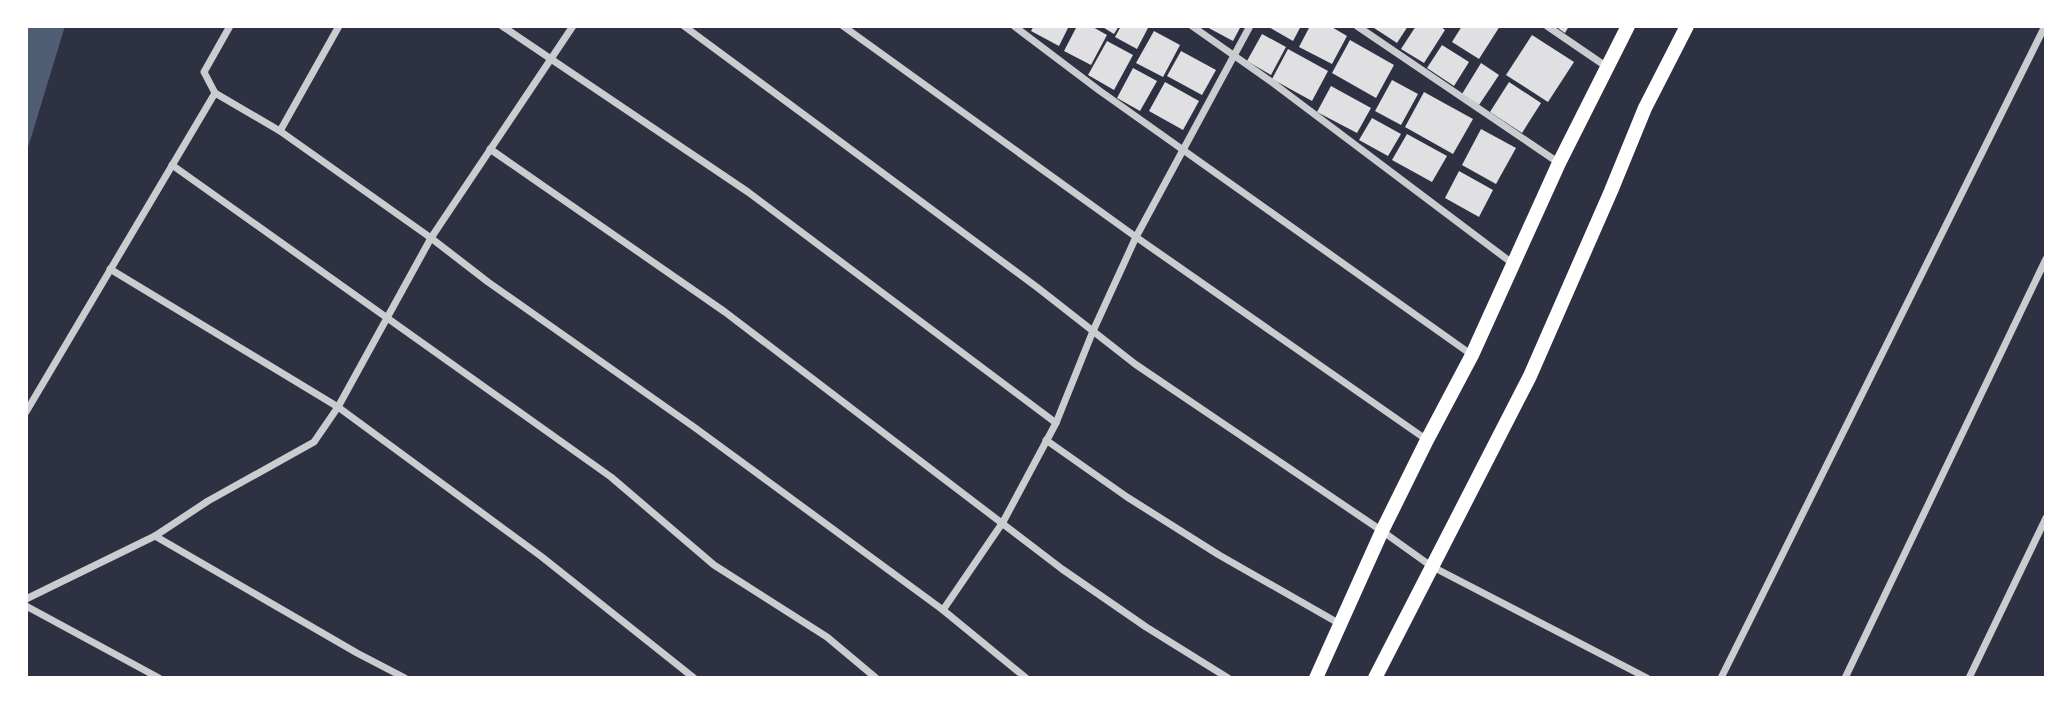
<svg xmlns="http://www.w3.org/2000/svg" width="2072" height="704" font-family="Ubuntu,sans-serif">
<style>
.water{fill:#4f5d75}
.building{fill:#e0e0e3}
.lines{fill:none;stroke-linecap:round;stroke-linejoin:round}
.minor{stroke:#caccd0;stroke-width:7}
.secondary{stroke:#fff;stroke-width:14}
</style>
<rect width="100%" height="100%" fill="#2d3142"/>
<!-- water -->
<path class="water" d="M26,26H65L26,154Z"/>
<!-- building -->
<g class="building">
<path d="M1034,26H1069L1059,46L1031,31Z"/>
<path d="M1077,26H1091L1107,35L1091,65L1064,51Z"/>
<path d="M1101,26H1119L1114,34Z"/>
<path d="M1121,26H1149L1137,49L1115,37Z"/>
<path d="M1205,26H1241L1233,41Z"/>
<path d="M1267,26H1301L1293,41Z"/>
<path d="M1310,26H1330L1347,36L1332,64L1299,47Z"/>
<path d="M1371,26H1408L1397,43Z"/>
<path d="M1416,26H1440L1445,30L1424,63L1401,49Z"/>
<path d="M1462,26H1500L1479,59L1452,42Z"/>
<path d="M1555,26H1569L1565,33Z"/>
<path d="M1154,31L1180,45L1163,77L1136,63Z"/>
<path d="M1262,34L1286,47L1271,75L1247,61Z"/>
<path d="M1532,35L1574,62L1548,102L1506,75Z"/>
<path d="M1350,40L1394,65L1376,98L1332,73Z"/>
<path d="M1107,41L1133,55L1114,90L1088,75Z"/>
<path d="M1442,45L1469,62L1454,86L1427,68Z"/>
<path d="M1288,49L1328,71L1312,101L1272,79Z"/>
<path d="M1181,51L1216,70L1202,95L1167,76Z"/>
<path d="M1481,63L1499,75L1479,105L1462,94Z"/>
<path d="M1133,68L1157,81L1140,111L1117,98Z"/>
<path d="M1392,80L1418,94L1401,125L1375,111Z"/>
<path d="M1165,82L1199,101L1183,130L1149,111Z"/>
<path d="M1509,82L1541,103L1522,133L1490,112Z"/>
<path d="M1331,86L1371,108L1357,133L1317,112Z"/>
<path d="M1424,92L1473,119L1453,154L1405,127Z"/>
<path d="M1372,118L1401,134L1388,156L1359,140Z"/>
<path d="M1481,129L1516,148L1496,184L1462,165Z"/>
<path d="M1407,134L1447,156L1432,182L1392,160Z"/>
<path d="M1459,171L1493,190L1479,217L1445,198Z"/>
</g>
<g class="lines">
<!-- minor -->
<g class="minor">
<path d="M502,26L748,192L1056,423L1003,522L943,610"/>
<path d="M684,26L1038,288L1135,364L1382,531L1431,566L1647,678"/>
<path d="M843,26L1136,237L1427,440"/>
<path d="M1014,26L1100,91L1472,355"/>
<path d="M1192,26L1273,83L1512,263"/>
<path d="M1357,26L1559,163"/>
<path d="M1547,26L1607,67"/>
<path d="M215,93L280,131L431,238L488,282L694,427L943,610L1026,678"/>
<path d="M280,131L339,26"/>
<path d="M490,149L725,312L1062,569L1146,627L1228,678"/>
<path d="M172,165L611,477L714,565L827,637L876,678"/>
<path d="M110,269L338,407L542,557L694,678"/>
<path d="M26,412L215,93L204,72L230,26"/>
<path d="M1056,423L1093,331L1136,237L1250,26"/>
<path d="M1046,440L1127,497L1219,555L1340,624"/>
<path d="M155,536L357,653L405,678"/>
<path d="M26,599L155,536L208,501L314,442L338,407L431,238L573,26"/>
<path d="M26,606L159,678"/>
<path d="M1721,678L2045,26"/>
<path d="M1845,678L2046,259"/>
<path d="M1969,678L2046,518"/>
</g>
<!-- secondary -->
<g class="secondary">
<path d="M1316,678L1382,531L1427,440L1472,355L1559,163L1628,26"/>
<path d="M1375,678L1530,376L1611,191L1645,108L1687,26"/>
</g>
</g>
<!-- border -->
<rect width="2072" height="704" fill="none" stroke="#ffffff" stroke-width="56"/>
</svg>
